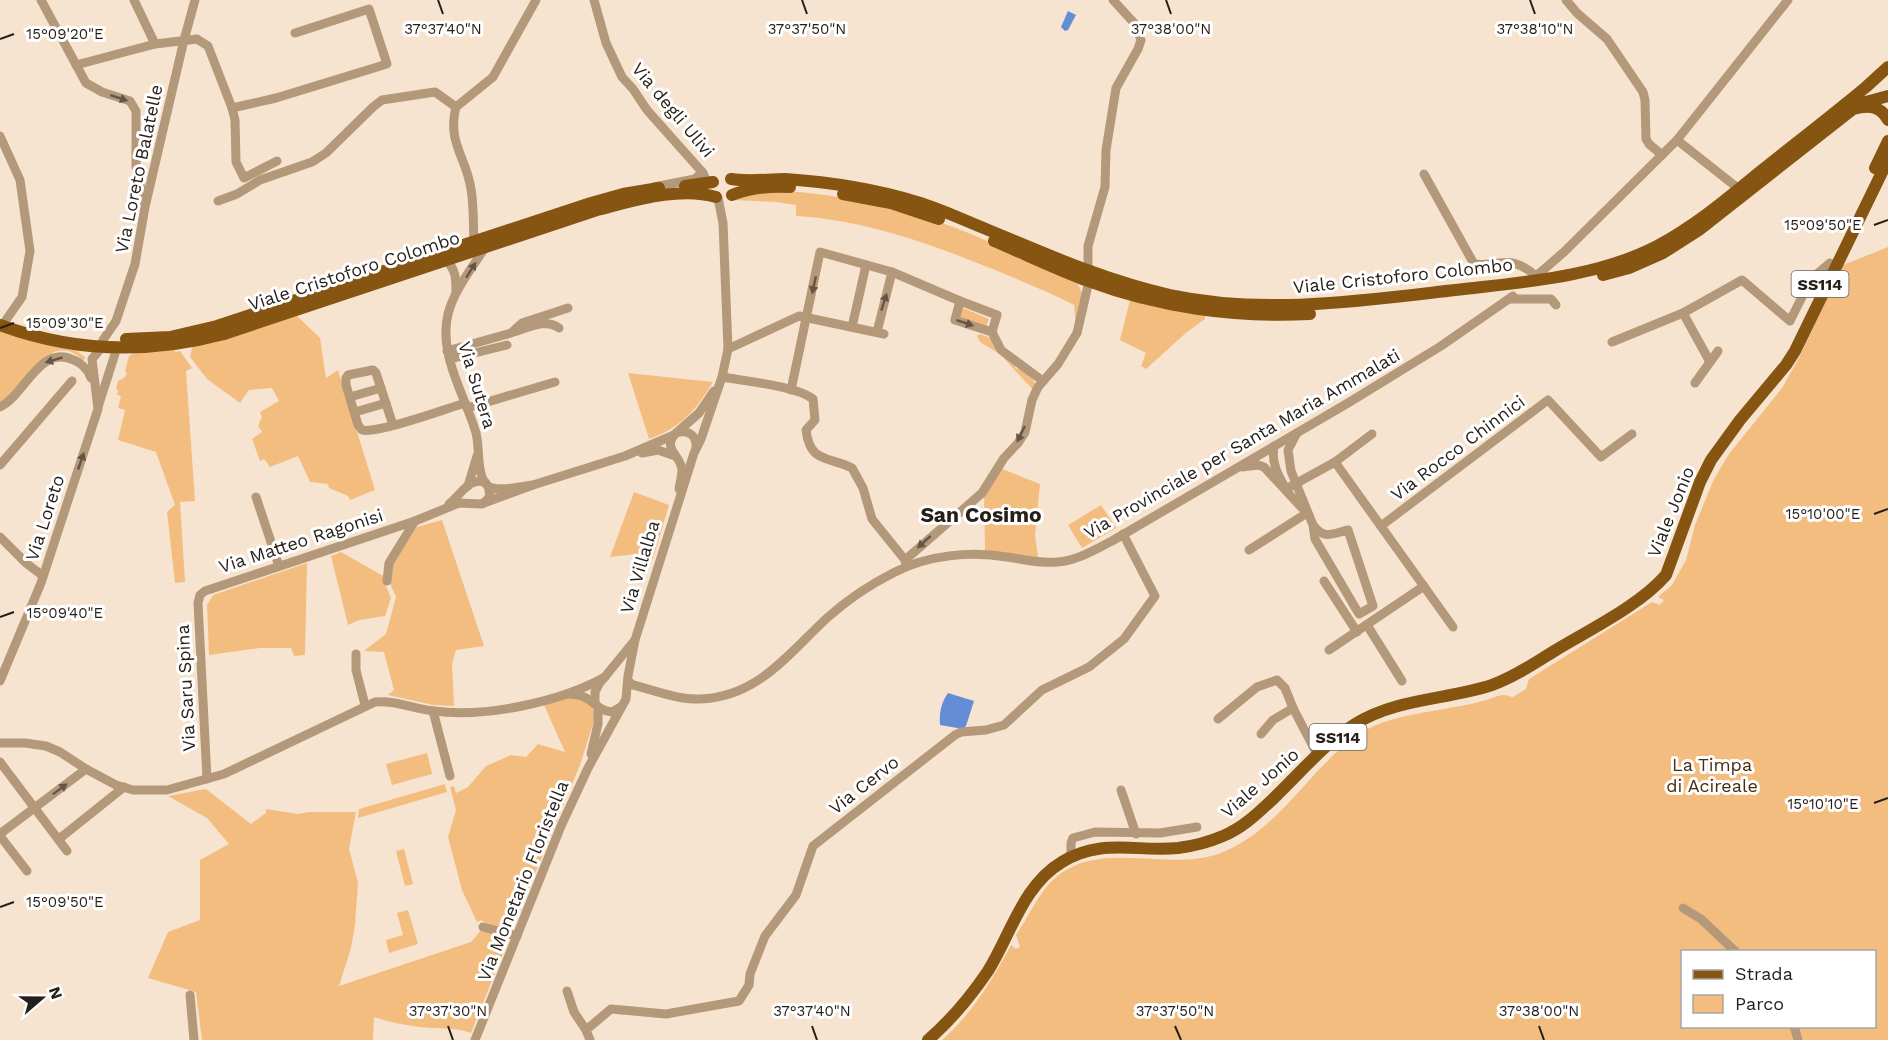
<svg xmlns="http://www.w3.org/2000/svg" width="1888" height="1040" font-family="'Work Sans',sans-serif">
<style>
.green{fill:#f3bd80;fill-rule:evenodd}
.water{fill:#638dd5}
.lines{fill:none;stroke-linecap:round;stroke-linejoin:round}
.minor{stroke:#b4987a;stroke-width:9}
.major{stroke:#855511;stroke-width:12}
.oneway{fill:#654}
.ticks{fill:none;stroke:#261f18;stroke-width:2}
.labels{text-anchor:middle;stroke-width:6;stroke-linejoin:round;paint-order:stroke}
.shield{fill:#fff;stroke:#67625d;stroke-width:1.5}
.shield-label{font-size:16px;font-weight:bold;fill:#261f18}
.street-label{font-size:18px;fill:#261f18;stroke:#fff}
.park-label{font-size:18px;fill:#492f0f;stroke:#fff}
.quarter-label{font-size:21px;font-weight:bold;fill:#261f18;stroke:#fff}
.ticks-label{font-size:15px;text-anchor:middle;fill:#261f18;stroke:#fff;stroke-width:6;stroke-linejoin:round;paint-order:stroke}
</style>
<rect width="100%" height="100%" fill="#f7e4d0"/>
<!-- green -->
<g class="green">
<path d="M785,191C838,194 891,206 942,223C988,239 1032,262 1077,282L1082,293L1076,326L1074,305C1047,291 1019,280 990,268C928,243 864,220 796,216V205L776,202L735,200L741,196Z"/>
<path d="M1888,247V1040H942C972,1014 992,980 1011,945L1016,949L1020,947L1016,935C1027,919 1036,899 1048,885C1093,835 1163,873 1218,854C1278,833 1309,768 1359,734C1387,716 1424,713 1455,707C1464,705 1473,704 1482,701C1489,700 1497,695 1504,695C1507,695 1510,697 1513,697L1526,689L1529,679L1652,602L1660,605L1664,600L1658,597L1672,585L1686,560L1695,525L1714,479L1729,454L1782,388L1800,356L1843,265ZM1682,952H1874V1026H1682Z"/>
<path d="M1130,300L1205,315V319L1187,332L1146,369L1141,366L1146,353L1120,340Z"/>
<path d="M963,308L989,319L986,326L961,319L960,313Z"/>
<path d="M297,316L320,338L326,378L338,370L375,490L350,500L348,496L329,488L328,484L310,482L298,456L270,467L264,459L260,461L252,439L262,432L258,426L262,417L260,412L279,401L272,388L249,390L240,403L207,379L190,357L192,347L195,346Z"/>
<path d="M0,329L73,348L86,358L82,360C75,352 63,347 52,353C39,361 17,388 6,400L0,403Z"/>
<path d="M980,334L991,338L1016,366L1015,368L1018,369L1019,368C1028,375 1038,379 1034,391L1000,354L980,342L977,336Z"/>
<path d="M173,349L176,352L180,351L192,368L186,371L195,501L180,502L185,582L175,583L167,512L175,505L156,452L118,440L125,410L118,408L121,396L117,395L118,390L116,389L118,381L124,378L127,373L125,371L129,356L135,352Z"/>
<path d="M628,373L713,382C695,411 682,427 649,439Z"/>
<path d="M1000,468L1040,484L1035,535L1038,557L985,551L984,495Z"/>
<path d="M634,492L669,505L653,559L635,554L610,557Z"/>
<path d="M1101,505L1116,528L1082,548L1068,525Z"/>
<path d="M442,520L484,646L456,650L452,664L454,706L433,705L388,695L394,690L384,652L364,651L386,634L396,597L389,581L392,564L417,527Z"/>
<path d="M341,552L385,577L384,581L391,598L385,616L359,620L348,625L331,556Z"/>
<path d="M307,563L305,655L294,656L291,648H260L209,655L207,605L213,595Z"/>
<path d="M568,697C581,698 595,702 595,718L580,765L513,927C504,932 489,926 481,920L477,922L462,890L448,837L456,810L450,787L454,786L456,793L468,787L486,766L511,755L526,757L538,744L565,752L544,705Z"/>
<path d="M427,753L432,774L392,785L386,764Z"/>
<path d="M445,784L447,792L358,818L359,809Z"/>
<path d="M206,789L251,824L266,813V809L298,814L309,812H356L349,849L358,883L355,925L351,948L339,986L471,942L481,930L505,935L508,939L507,943L471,1033C454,1027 438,1029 420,1027C404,1025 389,1022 374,1017L373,1040H202L196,992L148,978L168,932L200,920V860L229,844L207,818L168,796Z"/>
<path d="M404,849L413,884L405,886L396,851Z"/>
<path d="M408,910L418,944L389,953L386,940L403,935L397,913Z"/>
</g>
<!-- water -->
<g class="water">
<path d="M1068,11L1076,15L1068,30L1065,31L1061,27Z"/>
<path d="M948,693L974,701L966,726L963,729L940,725C939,713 941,703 948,693Z"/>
</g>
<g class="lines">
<!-- minor -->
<g class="minor">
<path d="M41,0L86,83L102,92L130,101L136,111V167L145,205"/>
<path d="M134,0L155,44"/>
<path d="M594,0L606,43L622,77L633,89L647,110L703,173L707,182"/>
<path d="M1566,0L1577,13L1607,39L1643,92L1645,100L1646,139L1649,144L1662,155"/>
<path d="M76,65L155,44L197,39L208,46L232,108L235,120L236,162L244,178L277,161"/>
<path d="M456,107C447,143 466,156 471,189C474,206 473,224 474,241"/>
<path d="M456,107L493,77L536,0"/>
<path d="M232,108L276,98L387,64L369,9L295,33"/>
<path d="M0,136L20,180L30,251L22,297L6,320"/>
<path d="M1677,140L1739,189"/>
<path d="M1424,174L1474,264C1503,267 1509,253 1536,276"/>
<path d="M654,187L695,179L702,172"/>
<path d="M218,201L237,194L260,180L312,162L326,153L373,107L382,100L435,92L456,107"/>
<path d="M486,246C473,267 454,290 448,314C438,355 465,395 476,433C480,447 476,477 488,486C498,493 522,486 533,485"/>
<path d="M446,260C456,270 456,278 456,292"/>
<path d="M1088,271V246L1105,187L1106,150L1116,88L1138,49L1141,40L1135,24L1113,0"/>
<path d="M1534,278L1565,251L1677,140L1788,0"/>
<path d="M1510,299H1551L1556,305"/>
<path d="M1683,313L1710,362"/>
<path d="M852,327L866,265"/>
<path d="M513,332C528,328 546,318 559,328"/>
<path d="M877,332L892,272"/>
<path d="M992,332L955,320L960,301L997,315L992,332L1001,350L1043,381"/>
<path d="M1612,342L1683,313L1742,280L1790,321L1811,279L1830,263"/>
<path d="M728,349L799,316L884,334"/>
<path d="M447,351L511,333L522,323L568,308"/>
<path d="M450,359L507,345"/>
<path d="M722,377C744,381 797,386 813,399L815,420L806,430C810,463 827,456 852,468L863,488L872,519L905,560L906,565"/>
<path d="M1695,383L1718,351"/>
<path d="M791,390L820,252L892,272L960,301"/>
<path d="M350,397L381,388"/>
<path d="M0,407C24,396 39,346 71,359C80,362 88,369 91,378"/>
<path d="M98,407L115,354"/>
<path d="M467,408L555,382"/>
<path d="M355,412L386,403"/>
<path d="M393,425L376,373L373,370L348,375L346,378V385L358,425L362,430C378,434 445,409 465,403"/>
<path d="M679,432C690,430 697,437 696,448"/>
<path d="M1297,433L1288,450L1291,471L1313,525L1315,539L1359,614L1373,606L1348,530C1331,534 1325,540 1313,525"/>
<path d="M674,435C663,450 681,455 682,470C682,476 680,483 679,489"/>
<path d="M1274,446C1271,463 1278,475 1286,489L1335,462L1453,627"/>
<path d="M642,453L658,450L675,456"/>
<path d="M1335,462L1372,434"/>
<path d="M0,465L72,381"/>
<path d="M1242,467L1258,465L1264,467L1302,508"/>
<path d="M468,486L477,456"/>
<path d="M256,497L279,566"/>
<path d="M484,503L533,485L625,456L674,435L699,413L714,391"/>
<path d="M449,504C461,495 470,475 486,483"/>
<path d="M1381,526L1548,400L1601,457L1632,434"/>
<path d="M0,537L26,563L43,576"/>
<path d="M1249,550L1307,513"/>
<path d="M905,560L982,493L1004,458L1018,443L1025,432L1032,400L1038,387L1058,364L1077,333L1089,281"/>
<path d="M387,581L389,563L415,521"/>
<path d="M1324,581L1357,632"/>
<path d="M1367,625L1402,681"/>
<path d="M1329,650L1424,586"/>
<path d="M356,654V670L365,705"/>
<path d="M0,681L41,583L98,409L92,359L102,347L103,340L116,321L135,264L145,207L184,40L195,0"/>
<path d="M628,681L633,685C654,690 678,700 700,699C758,697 788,654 827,618C847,600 871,584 895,572C928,555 970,551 1007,557C1023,559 1040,564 1057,562C1076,561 1094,550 1112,541L1348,403L1441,346L1513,296"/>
<path d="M568,694C594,694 593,710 612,712L622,706"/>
<path d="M595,703V692L599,684L635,640"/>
<path d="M433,711L450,776"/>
<path d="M1218,719L1257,687L1277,680L1285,688L1293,708"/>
<path d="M1261,734L1273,720L1293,708L1318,756"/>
<path d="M0,743H25L46,746L60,752L86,769L116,785L133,790H167L224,774L375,702C396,700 413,709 434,711C485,718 560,702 605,677"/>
<path d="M591,754L598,724V707"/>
<path d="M0,762L67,851"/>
<path d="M207,779L198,603L200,595L205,591L415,521L459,503L482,504L487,500L490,495L488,486"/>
<path d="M1121,790L1136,834"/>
<path d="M0,834L86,769"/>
<path d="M0,836L27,871"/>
<path d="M59,839L124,787"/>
<path d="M1071,856V843L1073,838L1095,832L1160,833L1197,827"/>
<path d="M1683,908L1701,919L1736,952"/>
<path d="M483,927L517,936"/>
<path d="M567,991L574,1012L586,1030"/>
<path d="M190,995L194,1040"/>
<path d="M1794,1026L1798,1040"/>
<path d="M475,1040L561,826L588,768L626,699L628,676L635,640L694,453L701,439L722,377L728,349L723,223L718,198"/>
<path d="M590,1040L586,1030L611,1009L666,1014L739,1001L749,985L750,974L765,936L796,895L813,846L955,735L961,732L986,730L1004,725L1042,690L1089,667L1124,639L1155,596L1123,534"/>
</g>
<!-- major -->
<g class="major">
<path d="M1862,103L1888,96"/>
<path d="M1875,168L1888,141"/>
<path d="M731,179C749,182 767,179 785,179C830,182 875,189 917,202C941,209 963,220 986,229C1046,254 1106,281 1170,295C1265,315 1360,301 1455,290C1523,282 1595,278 1657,246C1695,226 1728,198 1761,171C1796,143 1831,116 1866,87L1888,67"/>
<path d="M685,186L713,182"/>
<path d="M843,194L891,203L939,219"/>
<path d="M732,195C750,188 770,186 790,187"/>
<path d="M994,241C1025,254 1056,269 1088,281C1157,307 1235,318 1310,314"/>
<path d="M1603,275L1629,268L1663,253L1699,230L1853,109C1868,105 1880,105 1888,120"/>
<path d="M0,325C73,352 149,354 224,334L597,210C633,201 679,186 716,197"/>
<path d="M126,339L170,337L217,326L591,203L623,194L659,188"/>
<path d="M928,1040C951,1020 971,996 988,971C1011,934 1023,885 1062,862C1101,838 1136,852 1178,848C1194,846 1209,842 1223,836C1243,828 1258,813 1274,798C1300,773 1325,743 1355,724C1397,698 1446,700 1492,685C1515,677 1536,662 1556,650C1591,629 1640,605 1666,575L1700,482L1711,460L1740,420L1786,365L1795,351L1888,160"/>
</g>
</g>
<!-- one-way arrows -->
<defs><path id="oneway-solid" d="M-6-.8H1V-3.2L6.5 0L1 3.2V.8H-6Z" transform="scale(1.5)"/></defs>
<g class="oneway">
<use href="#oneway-solid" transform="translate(119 98) rotate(18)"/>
<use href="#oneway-solid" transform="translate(471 270) rotate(-58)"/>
<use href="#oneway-solid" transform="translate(814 285) rotate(102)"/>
<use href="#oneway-solid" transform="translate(884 302) rotate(-72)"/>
<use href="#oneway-solid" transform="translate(965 323) rotate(18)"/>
<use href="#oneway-solid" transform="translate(54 360) rotate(163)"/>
<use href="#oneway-solid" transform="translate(1021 434) rotate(116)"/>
<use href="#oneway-solid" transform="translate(81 461) rotate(-71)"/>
<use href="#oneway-solid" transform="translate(924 542) rotate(138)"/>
<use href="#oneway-solid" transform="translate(60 789) rotate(-37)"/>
</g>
<!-- ticks -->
<path class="ticks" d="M438,0L443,14M802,0L807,14M1166,0L1171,14M1530,0L1535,14M0,39L14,34M1874,225L1888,220M0,328L14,323M1874,514L1888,509M0,617L14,612M1874,803L1888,798M0,907L14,902M448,1026L453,1040M812,1026L817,1040M1175,1026L1181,1040M1539,1026L1544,1040"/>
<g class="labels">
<!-- shield labels -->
<g class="shield">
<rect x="1791.5" y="271" width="57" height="26" rx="4.5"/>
<rect x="1309.5" y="724" width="57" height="26" rx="4.5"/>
</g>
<g class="shield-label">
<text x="1820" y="290">SS114</text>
<text x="1338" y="743">SS114</text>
</g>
<!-- street labels -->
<g class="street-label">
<text transform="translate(673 110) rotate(50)" y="6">Via degli Ulivi</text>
<text transform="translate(139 169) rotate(-78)" y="6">Via Loreto Balatelle</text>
<text transform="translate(354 271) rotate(-18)" y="6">Viale Cristoforo Colombo</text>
<text transform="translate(1403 276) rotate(-6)" y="6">Viale Cristoforo Colombo</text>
<text transform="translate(477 385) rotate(73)" y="6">Via Sutera</text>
<text transform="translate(1242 444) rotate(-30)" y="6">Via Provinciale per Santa Maria Ammalati</text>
<text transform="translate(1458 448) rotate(-37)" y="6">Via Rocco Chinnici</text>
<text transform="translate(1671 512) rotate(-68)" y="6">Viale Jonio</text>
<text transform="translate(45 518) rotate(-72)" y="6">Via Loreto</text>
<text transform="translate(301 541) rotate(-18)" y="6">Via Matteo Ragonisi</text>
<text transform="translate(640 567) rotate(-73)" y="6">Via Villalba</text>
<text transform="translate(186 688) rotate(-93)" y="6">Via Saru Spina</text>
<text transform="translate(1260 783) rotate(-41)" y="6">Viale Jonio</text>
<text transform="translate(864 785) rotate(-38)" y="6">Via Cervo</text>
<text transform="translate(523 881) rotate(-68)" y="6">Via Monetario Floristella</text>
</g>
<!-- park labels -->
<g class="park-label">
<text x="1712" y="771">La Timpa<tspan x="1712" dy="21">di Acireale</tspan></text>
</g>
<!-- quarter labels -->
<g class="quarter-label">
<text x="981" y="522">San Cosimo</text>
</g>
</g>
<g class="ticks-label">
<text x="443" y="34">37°37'40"N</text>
<text x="807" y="34">37°37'50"N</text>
<text x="1171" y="34">37°38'00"N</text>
<text x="1535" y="34">37°38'10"N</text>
<text x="65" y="39">15°09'20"E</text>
<text x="1823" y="230">15°09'50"E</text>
<text x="65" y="328">15°09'30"E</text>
<text x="1823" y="519">15°10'00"E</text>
<text x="65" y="618">15°09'40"E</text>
<text x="1823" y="809">15°10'10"E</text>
<text x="65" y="907">15°09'50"E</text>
<text x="448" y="1016">37°37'30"N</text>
<text x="812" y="1016">37°37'40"N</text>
<text x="1175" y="1016">37°37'50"N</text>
<text x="1539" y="1016">37°38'00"N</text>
</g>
<!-- legend -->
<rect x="1681" y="950" width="195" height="78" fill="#ffffff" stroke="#a8a5a3" stroke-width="1.5"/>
<rect x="1693" y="970" width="30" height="9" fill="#855511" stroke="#a8a5a3" stroke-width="1.5"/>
<text x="1735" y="980" font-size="18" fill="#261f18">Strada</text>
<rect x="1693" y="995" width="30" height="18" fill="#f3bd80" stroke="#a8a5a3" stroke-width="1.5"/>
<text x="1735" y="1010" font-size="18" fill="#261f18">Parco</text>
<!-- north arrow -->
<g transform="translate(42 998) rotate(70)" stroke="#ffffff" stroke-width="4.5" paint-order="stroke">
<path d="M0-4.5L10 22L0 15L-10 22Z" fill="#261f18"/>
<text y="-9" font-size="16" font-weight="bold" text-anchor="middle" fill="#261f18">N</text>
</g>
</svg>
